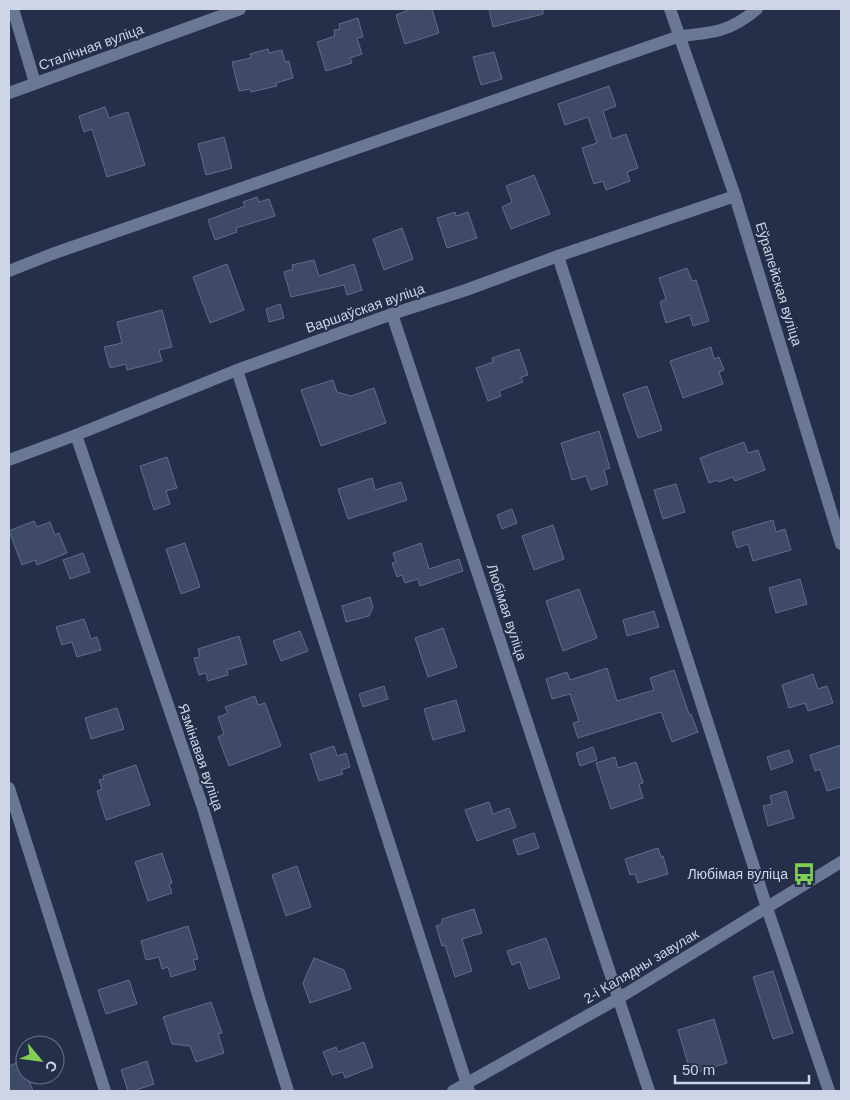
<svg xmlns="http://www.w3.org/2000/svg" width="850" height="1100" font-family="Arial,sans-serif">
<style>
.building{fill:#3e4a67;stroke:#606d8c}
.lines{fill:none;stroke-linecap:round;stroke-linejoin:round}
.minor{stroke:#6a7896;stroke-width:12}
.labels{text-anchor:middle;stroke-width:4;stroke-linejoin:round;paint-order:stroke}
.street-label{font-size:14px;fill:#cdd5e6;stroke:#252f4a}
.poi-label{font-size:14px;fill:#cdd5e6;stroke:#252f4a;text-anchor:end}
</style>
<rect width="100%" height="100%" fill="#252f4a"/>
<!-- building -->
<g class="building">
<path d="M406,9H432L439,33L405,44L396,15L407,11Z"/>
<path d="M489,9H543V14L493,27Z"/>
<path d="M358,18L363,37L357,38L362,54L350,58L352,63L326,71L317,42L335,36L334,30L340,29L339,24Z"/>
<path d="M268,49L269,53L282,50L285,62L289,61L293,78L276,83L277,86L251,92L250,89L239,91L232,62L251,58L250,54Z"/>
<path d="M494,52L502,79L481,85L473,57Z"/>
<path d="M609,86L616,106L603,111L612,139L626,134L638,168L627,172L630,181L606,190L603,181L594,184L582,148L597,143L588,117L565,125L558,104Z"/>
<path d="M105,107L109,118L128,112L145,165L107,177L92,129L84,132L79,116Z"/>
<path d="M224,137L232,168L206,175L198,144Z"/>
<path d="M534,175L550,214L511,229L502,207L512,202L506,186Z"/>
<path d="M257,197L259,202L269,199L275,216L236,228L237,232L215,240L208,220L245,206L243,202Z"/>
<path d="M455,212L456,216L468,212L477,238L447,248L437,218Z"/>
<path d="M402,228L413,259L384,270L373,239Z"/>
<path d="M314,260L319,276L354,264L362,290L347,295L344,285L291,297L284,272L293,269L292,265Z"/>
<path d="M227,264L244,310L210,323L193,277Z"/>
<path d="M687,268L692,281L696,280L709,321L693,326L690,315L666,323L660,302L666,299L659,278Z"/>
<path d="M280,304L284,318L269,322L266,309Z"/>
<path d="M162,310L172,347L159,350L162,361L127,370L126,364L110,368L104,347L122,343L117,322Z"/>
<path d="M711,347L714,359L719,357L724,370L719,372L723,384L683,398L670,361Z"/>
<path d="M519,349L528,375L521,377L523,382L499,391L501,396L488,401L476,368L493,362L492,358Z"/>
<path d="M333,380L337,392L351,396L374,388L386,423L321,446L301,390Z"/>
<path d="M647,386L662,430L638,438L623,394Z"/>
<path d="M599,431L610,468L604,470L608,484L591,490L586,476L572,480L561,443Z"/>
<path d="M744,442L748,453L758,450L765,470L735,481L733,477L719,482L718,480L709,483L700,458Z"/>
<path d="M167,457L177,488L166,491L170,504L154,510L140,466Z"/>
<path d="M372,478L375,490L401,482L407,500L348,519L338,489Z"/>
<path d="M676,484L685,512L663,519L654,490Z"/>
<path d="M512,509L517,523L502,529L497,515Z"/>
<path d="M773,520L776,532L785,529L791,550L753,561L748,544L737,548L732,532Z"/>
<path d="M34,521L37,527L50,522L55,535L59,533L67,553L37,565L35,560L22,565L9,531Z"/>
<path d="M553,525L564,559L534,570L522,536Z"/>
<path d="M185,543L200,587L181,594L166,549Z"/>
<path d="M421,543L429,569L459,559L463,571L420,586L418,579L405,583L402,575L397,577L392,563L396,562L393,553Z"/>
<path d="M83,553L90,572L70,579L63,560Z"/>
<path d="M800,579L807,604L776,613L769,588Z"/>
<path d="M579,589L597,638L563,651L546,601Z"/>
<path d="M370,597L373,607L369,616L346,622L342,606Z"/>
<path d="M654,611L659,627L627,636L623,620Z"/>
<path d="M84,619L91,639L97,637L101,650L77,657L72,642L62,645L56,627Z"/>
<path d="M443,628L457,667L428,677L415,638Z"/>
<path d="M300,631L308,651L281,661L273,641Z"/>
<path d="M239,636L247,664L227,670L228,675L208,681L206,673L199,675L194,658L200,657L198,649Z"/>
<path d="M607,668L617,701L654,690L650,678L674,670L689,714H691L698,732L672,742L661,712L578,738L573,723L579,721L570,694L552,699L546,679L567,672L570,680Z"/>
<path d="M813,674L818,689L827,686L833,703L808,711L805,703L789,708L782,685Z"/>
<path d="M384,686L388,699L363,707L359,694Z"/>
<path d="M255,696L258,705L265,703L281,746L229,766L218,737L224,734L218,717L228,713L225,707Z"/>
<path d="M456,700L465,731L433,740L424,709Z"/>
<path d="M117,708L124,729L91,739L85,718Z"/>
<path d="M841,745V787L827,791L820,769L815,771L810,755Z"/>
<path d="M334,746L337,756L346,753L350,767L341,770L343,774L319,781L310,754Z"/>
<path d="M593,747L597,760L580,766L576,753Z"/>
<path d="M789,750L793,762L771,770L767,757Z"/>
<path d="M615,757L618,768L636,762L643,783L639,784L643,798L611,809L596,763Z"/>
<path d="M136,765L150,805L106,820L97,791L102,789L99,780L104,779L103,776Z"/>
<path d="M786,791L794,818L768,826L763,806L772,804L770,796Z"/>
<path d="M489,802L493,814L509,808L516,827L477,841L465,810Z"/>
<path d="M534,833L539,848L518,855L513,840Z"/>
<path d="M658,848L661,857L663,856L668,874L638,883L635,874L630,875L625,859Z"/>
<path d="M162,853L172,883L169,884L172,893L148,901L135,862Z"/>
<path d="M297,866L311,907L286,916L272,875Z"/>
<path d="M474,909L482,933L462,939L472,971L455,977L445,945L442,946L436,926L442,924V919Z"/>
<path d="M188,926L198,959L193,960L196,969L171,977L168,967L162,969L159,957L146,960L141,941Z"/>
<path d="M546,938L560,978L529,989L520,962L512,965L507,951Z"/>
<path d="M314,958L344,970L351,989L310,1003L303,983Z"/>
<path d="M773,971L793,1033L773,1039L753,977Z"/>
<path d="M129,980L137,1004L106,1014L98,990Z"/>
<path d="M211,1002L222,1033L218,1034L224,1053L196,1062L190,1046L172,1044L163,1017Z"/>
<path d="M714,1019L727,1063L691,1074L678,1030Z"/>
<path d="M364,1042L373,1067L345,1078L343,1072L332,1075L323,1052L336,1047L338,1052Z"/>
<path d="M22,1061L25,1075H27L33,1091H9V1066Z"/>
<path d="M147,1061L154,1084L133,1091H128L121,1070Z"/>
</g>
<g class="lines">
<!-- minor -->
<g class="minor">
<path d="M13,9L35,83"/>
<path d="M670,9L735,196L841,544"/>
<path d="M9,93L240,9"/>
<path d="M558,256L767,908L829,1091"/>
<path d="M9,271L52,254L680,36C714,33 731,31 757,9"/>
<path d="M392,314L649,1091"/>
<path d="M237,370L469,1091"/>
<path d="M76,435L203,808L259,998L288,1091"/>
<path d="M9,460L76,435L237,370L392,314L466,290L558,256L735,196"/>
<path d="M9,788L105,1091"/>
<path d="M453,1091L619,998L841,862"/>
</g>
</g>
<!-- icons -->
<defs>
<symbol id="bus-bare" viewBox="-9 -9 18 18"><path d="M-5-6H5V4H4V6H2V4H-2V6H-4V4H-5ZM-3.5-4V0h7V-4ZM-3.5 1.2v1.5H-2V1.2ZM2 1.2v1.5H3.5V1.2Z" fill="#7fd052" stroke="#252f4a" stroke-width="2.5" paint-order="stroke"/></symbol>
</defs>
<g fill-rule="evenodd">
<use href="#bus-bare" x="788" y="858" width="32" height="32"/>
</g>
<g class="labels">
<!-- street labels -->
<g class="street-label">
<text transform="translate(91 47) rotate(-20)" y="5">Сталічная вуліца</text>
<text transform="translate(779 284) rotate(73)" y="5">Еўрапейская вуліца</text>
<text transform="translate(365 308) rotate(-19)" y="5">Варшаўская вуліца</text>
<text transform="translate(507 612) rotate(72)" y="5">Любімая вуліца</text>
<text transform="translate(201 757) rotate(71)" y="5">Язмінавая вуліца</text>
<text transform="translate(641 966) rotate(-31)" y="5">2-і Калядны завулак</text>
</g>
<!-- poi labels -->
<g class="poi-label">
<text x="788" y="879">Любімая вуліца</text>
</g>
</g>
<!-- border -->
<rect width="850" height="1100" fill="none" stroke="#cdd5e6" stroke-width="20"/>
<!-- north arrow -->
<g transform="translate(40 1060) rotate(119)"><circle r="24" fill="#252f4a" stroke="#687188"/>
<path d="M0-4L9 19L0 12L-9 19Z" fill="#7fd052"/>
<text y="-8" font-size="14" font-weight="bold" text-anchor="middle" fill="#cdd5e6">С</text>
</g>
<!-- scale -->
<path d="M675 1075v8h134v-8" fill="none" stroke="#cdd5e6" stroke-width="2.5"/>
<text x="682" y="1075" font-size="15" fill="#cdd5e6" stroke="#252f4a" stroke-width="4" paint-order="stroke">50 m</text>
</svg>
